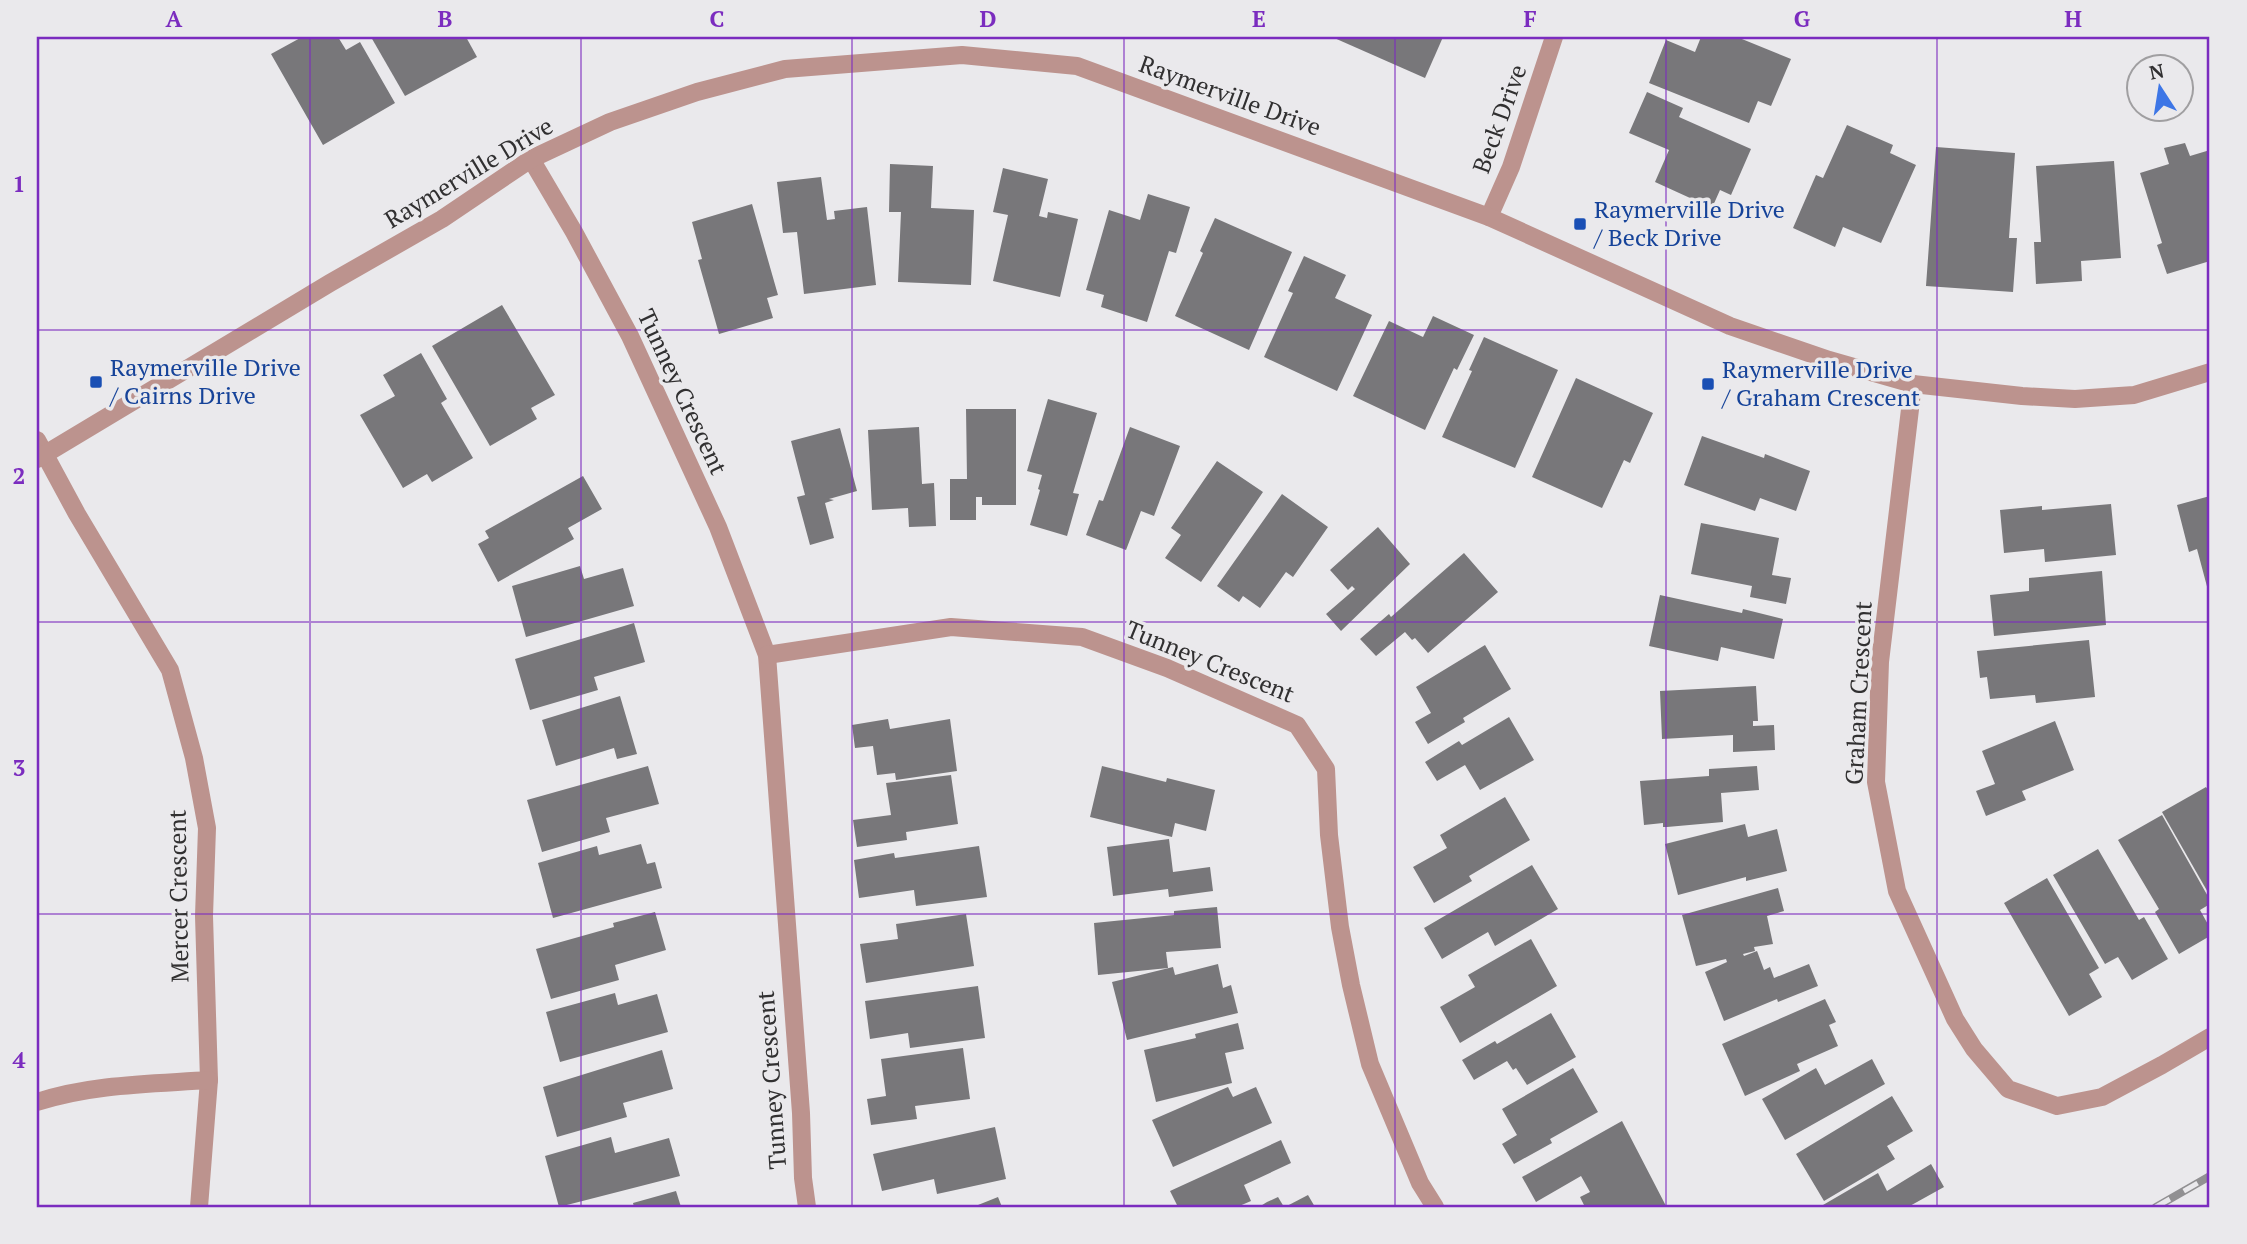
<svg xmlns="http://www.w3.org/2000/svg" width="2247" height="1244" font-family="'PT Serif',serif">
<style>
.building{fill:#78777a}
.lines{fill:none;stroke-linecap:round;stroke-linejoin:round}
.minor{stroke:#bc938e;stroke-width:18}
.rail-casing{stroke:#919092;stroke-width:8}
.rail{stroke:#eae9ec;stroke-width:5;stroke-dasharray:16;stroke-linecap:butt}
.grid{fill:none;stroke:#7b2cbf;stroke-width:2;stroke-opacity:0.55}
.transit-dot{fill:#1a4fb4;stroke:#eae9ec;stroke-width:2.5}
.labels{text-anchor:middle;stroke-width:7;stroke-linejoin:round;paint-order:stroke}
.street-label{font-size:24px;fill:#313031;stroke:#eae9ec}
.transit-label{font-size:24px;fill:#164399;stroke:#eae9ec;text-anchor:start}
.neatline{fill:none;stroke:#7b2cbf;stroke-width:2.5}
.grid-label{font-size:23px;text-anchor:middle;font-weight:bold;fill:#7b2cbf}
</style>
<rect width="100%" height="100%" fill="#eae9ec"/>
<!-- building -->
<g class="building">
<path d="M302,37H338L346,50L360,42L395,103L323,145L271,54Z"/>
<path d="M371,37H466L477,57L405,96Z"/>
<path d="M1332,37H1443L1425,78Z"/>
<path d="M1701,37H1737L1791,59L1771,106L1758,101L1749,123L1649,83L1666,40L1695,52Z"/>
<path d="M1647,92L1683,108L1679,117L1751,149L1731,195L1720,190L1712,208L1655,182L1669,150L1629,133Z"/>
<path d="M1847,125L1893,145L1890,153L1916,165L1881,243L1843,227L1835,247L1793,228L1816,175L1823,178Z"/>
<path d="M2185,143L2190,156L2210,150V252H2208L2210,261L2167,274L2157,245L2162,243L2140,173L2169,164L2164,148Z"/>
<path d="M1936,147L2015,153L2009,238H2017L2013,292L1926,286Z"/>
<path d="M2114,161L2121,258L2081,261L2082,281L2036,284L2034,242H2041L2036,166Z"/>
<path d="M890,164L933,166L931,208L974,210L971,285L898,282L901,212H889Z"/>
<path d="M1003,168L1048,179L1039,216L1047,218L1048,212L1078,219L1060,297L993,281L1008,215L993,212Z"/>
<path d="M821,177L827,220L835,219L834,211L867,207L876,285L804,294L797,232L783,233L777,182Z"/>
<path d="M1148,194L1190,207L1176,253L1169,251L1147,322L1101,307L1104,295L1086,290L1109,210L1140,220Z"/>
<path d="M752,204L778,295L767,298L773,318L719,334L698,260L702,259L692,222Z"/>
<path d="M1215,218L1292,252L1249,350L1175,316L1203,253L1200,251Z"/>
<path d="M1304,256L1346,275L1335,298L1372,315L1337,391L1264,357L1293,293L1288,291Z"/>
<path d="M502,305L555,395L531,408L537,419L490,446L432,346Z"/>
<path d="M1433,316L1474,335L1457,370L1454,368L1425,430L1353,396L1389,321L1423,337Z"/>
<path d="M1484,337L1558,370L1515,468L1442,437L1472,371L1469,370Z"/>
<path d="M421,353L447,399L441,403L473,458L432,482L427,474L403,488L360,415L395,396L383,375Z"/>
<path d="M1576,378L1653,413L1630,463L1624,460L1602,508L1532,477Z"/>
<path d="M1048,399L1097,413L1073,493L1079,494L1067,536L1030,525L1040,490L1038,489L1042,475L1027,471Z"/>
<path d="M966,409H1016V505H982V497H976V520H950V479H967Z"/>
<path d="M919,427L922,484L934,483L936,526L909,527L908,508L872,510L868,430Z"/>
<path d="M1130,427L1180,446L1154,516L1141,511L1126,550L1086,535L1099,500L1103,501Z"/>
<path d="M840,428L857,491L829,499L834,500L825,503L834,538L810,545L797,497L805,495L791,441Z"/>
<path d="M1702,436L1764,458L1765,454L1810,471L1796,511L1760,498L1755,511L1684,485Z"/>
<path d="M1217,461L1263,492L1201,582L1165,558L1181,535L1171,528Z"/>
<path d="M583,476L602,509L568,528L574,539L498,582L478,544L489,538L485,531Z"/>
<path d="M1282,494L1328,527L1293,577L1286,572L1260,608L1243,596L1239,602L1217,586Z"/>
<path d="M2210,496V594H2209L2197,549L2189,552L2177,505Z"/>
<path d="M2111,504L2116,555L2045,562L2044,549L2004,553L2000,510L2042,506V510Z"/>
<path d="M1701,523L1779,538L1772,575L1791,578L1786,604L1750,597L1752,586L1691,574Z"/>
<path d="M1378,527L1410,564L1341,631L1326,614L1355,589L1352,586L1348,590L1330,570Z"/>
<path d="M1464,553L1498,592L1428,653L1415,638L1412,640L1405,632L1376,656L1360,639L1389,614L1391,617Z"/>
<path d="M580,566L584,579L623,568L634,606L526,637L512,586Z"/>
<path d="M2102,571L2106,625L1994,636L1990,595L2029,591V578Z"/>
<path d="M1660,595L1742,613L1743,609L1783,619L1774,659L1721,647L1718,661L1649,646Z"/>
<path d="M634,623L645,662L594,677L598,690L530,710L515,659Z"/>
<path d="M2089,640L2095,697L2036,703L2035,695L1990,699L1987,677L1980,678L1977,651Z"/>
<path d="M1485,645L1511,689L1463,718L1465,722L1428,744L1415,722L1431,713L1416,687Z"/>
<path d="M1756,686L1758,721H1753V726L1774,725L1775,750L1733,752V735L1662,739L1660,691Z"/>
<path d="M620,696L637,754L617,759L614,748L556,766L542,720Z"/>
<path d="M1509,717L1534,760L1480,790L1465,765L1437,781L1425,762L1459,741L1462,745Z"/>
<path d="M888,719L890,729L950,719L957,771L896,780L895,773L877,775L873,746L855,748L852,725Z"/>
<path d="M2055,721L2074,770L2022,791L2026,800L1986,816L1976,791L1995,784L1982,751Z"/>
<path d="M648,766L659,804L606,818L610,832L542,852L527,800Z"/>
<path d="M1102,766L1166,782L1167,778L1215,790L1206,831L1175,823L1172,837L1090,817Z"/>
<path d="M1757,766L1759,790L1721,793L1723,822L1667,827H1663V823L1644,825L1640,781L1709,776V769Z"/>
<path d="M951,775L958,824L906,832L907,840L857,847L853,820L891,815L886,783Z"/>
<path d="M2206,787L2210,793V896L2162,812Z"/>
<path d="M1505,797L1530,840L1469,876L1472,881L1434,903L1413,867L1447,848L1440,835Z"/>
<path d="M2162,815L2210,900V904L2200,910L2210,928V936L2179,954L2155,912L2159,909L2118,840Z"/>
<path d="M1745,824L1748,837L1777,829L1787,871L1746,881V877L1678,895L1665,844Z"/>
<path d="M1169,839L1173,872L1210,867L1213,891L1169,897L1168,889L1113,896L1107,847Z"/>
<path d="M641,844L647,864L655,862L662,888L553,918L538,863L597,846L599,855Z"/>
<path d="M979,846L987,897L916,906L914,890L859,898L854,860L894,853L895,858Z"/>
<path d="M2098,849L2139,920L2144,917L2168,959L2132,980L2118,957L2105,964L2053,875Z"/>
<path d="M1532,865L1558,909L1495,946L1488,932L1442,959L1424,928Z"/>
<path d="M2047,878L2099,968L2089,974L2102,997L2069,1016L2004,903Z"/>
<path d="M1778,888L1784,911L1767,916L1773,944L1754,947L1755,951L1743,954L1744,956L1757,951L1764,970L1770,967L1774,978L1809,964L1818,986L1778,1002L1777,999L1724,1021L1705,972L1727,962L1726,959L1696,966L1682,915Z"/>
<path d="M1217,907L1221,948L1166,952L1168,968L1098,975L1094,923L1174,915V911Z"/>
<path d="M655,912L666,950L615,965L619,980L551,999L536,949L614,927L613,923Z"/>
<path d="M966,914L974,966L866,983L860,944L898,939L896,924Z"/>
<path d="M1531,939L1557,986L1460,1043L1440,1007L1475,987L1468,975Z"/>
<path d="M1218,964L1223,988L1231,985L1238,1013L1127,1040L1112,982L1173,967L1175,975Z"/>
<path d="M978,986L985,1038L910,1048L908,1033L870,1039L865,1001Z"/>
<path d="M615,993L618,1005L657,994L668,1032L560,1062L546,1012Z"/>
<path d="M1825,999L1836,1022L1829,1025L1838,1046L1797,1064L1800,1071L1745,1096L1722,1044Z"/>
<path d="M1551,1013L1576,1057L1527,1085L1516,1068L1513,1070L1507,1061L1474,1080L1462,1060L1495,1041L1497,1044Z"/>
<path d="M1238,1023L1244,1049L1225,1053L1232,1083L1156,1102L1144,1050L1196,1038L1195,1034Z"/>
<path d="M963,1048L970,1099L915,1106L917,1119L871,1125L867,1099L886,1096L881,1059Z"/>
<path d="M662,1050L673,1089L623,1103L627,1117L557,1137L543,1087Z"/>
<path d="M1872,1059L1885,1084L1785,1140L1762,1099L1816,1068L1825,1085Z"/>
<path d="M1573,1068L1598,1112L1550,1139L1552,1143L1514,1164L1502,1144L1517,1135L1502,1109Z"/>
<path d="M1228,1087L1233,1097L1256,1087L1272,1123L1173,1167L1152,1120Z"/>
<path d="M1892,1096L1913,1131L1887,1146L1895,1159L1824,1201L1796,1154Z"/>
<path d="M1622,1121L1666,1206L1585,1207L1580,1197L1590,1192L1581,1176L1536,1202L1522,1177Z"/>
<path d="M995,1127L1006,1179L937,1194L934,1179L882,1191L873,1154Z"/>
<path d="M611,1137L615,1153L669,1138L680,1176L559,1207L545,1156Z"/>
<path d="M1281,1140L1291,1163L1244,1185L1251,1201L1237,1207H1178L1170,1191Z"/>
<path d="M1931,1164L1944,1187L1908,1207H1825L1823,1205L1878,1173L1887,1191Z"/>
<path d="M676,1191L681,1207H634L633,1203Z"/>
<path d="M1308,1195L1315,1207H1285Z"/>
<path d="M998,1197L1002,1207H973Z"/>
<path d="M1278,1197L1284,1207H1259L1267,1202Z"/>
</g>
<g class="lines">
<!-- minor -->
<g class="minor">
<path d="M531,159L574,232L630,336L718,527L767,655L801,1113L803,1178L807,1207"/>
<path d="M1489,217L1511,167L1554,37"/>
<path d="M1913,384L1880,662L1876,782L1897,891L1955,1019L1974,1049L2008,1089L2057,1106L2102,1097L2162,1065L2210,1037"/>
<path d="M37,440L77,514L170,670L194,758L207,828L204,916L209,1080L199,1207"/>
<path d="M37,459L330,283L442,219L531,159L610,122L697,92L785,69L962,55L1077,66L1489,217L1730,326L1829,360L1913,384L2022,396L2075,399L2134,395L2210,372"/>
<path d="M767,655L951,627L1082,637L1167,668L1297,725L1326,769L1329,835L1340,927L1351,985L1370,1064L1420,1183L1435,1207"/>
<path d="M37,1102C92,1084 151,1084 209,1080"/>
</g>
<defs>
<path id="rail" d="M2156,1207L2210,1176"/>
</defs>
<!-- rail casing -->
<use href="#rail" class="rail-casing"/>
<!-- rail -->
<use href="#rail" class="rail"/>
</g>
<!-- grid -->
<path class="grid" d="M310,37V1207M581,37V1207M852,37V1207M1124,37V1207M1395,37V1207M1666,37V1207M1937,37V1207M37,330H2210M37,622H2210M37,914H2210"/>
<!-- markers -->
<g class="transit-dot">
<rect x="1573" y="217" width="14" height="14" rx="3.5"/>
<rect x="89" y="375" width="14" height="14" rx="3.5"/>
<rect x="1701" y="377" width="14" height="14" rx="3.5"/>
</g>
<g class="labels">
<!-- street labels -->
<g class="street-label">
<text transform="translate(1230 96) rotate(20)" y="8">Raymerville Drive</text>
<text transform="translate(1500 119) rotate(-70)" y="8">Beck Drive</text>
<text transform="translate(469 173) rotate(-31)" y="8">Raymerville Drive</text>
<text transform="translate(682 392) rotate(65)" y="8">Tunney Crescent</text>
<text transform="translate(1210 662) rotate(22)" y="8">Tunney Crescent</text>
<text transform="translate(1859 693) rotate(-87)" y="8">Graham Crescent</text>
<text transform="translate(179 896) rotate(-91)" y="8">Mercer Crescent</text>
<text transform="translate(772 1080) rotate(-94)" y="8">Tunney Crescent</text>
</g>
<!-- transit labels -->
<g class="transit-label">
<text x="1594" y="218">Raymerville Drive<tspan x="1594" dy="28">/ Beck Drive</tspan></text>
<text x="110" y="376">Raymerville Drive<tspan x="110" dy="28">/ Cairns Drive</tspan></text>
<text x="1722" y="378">Raymerville Drive<tspan x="1722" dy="28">/ Graham Crescent</tspan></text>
</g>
</g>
<!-- border -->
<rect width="2247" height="1244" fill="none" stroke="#eae9ec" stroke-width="77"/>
<!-- north arrow -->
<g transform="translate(2160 88) rotate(348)"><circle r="33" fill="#eae9ec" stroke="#a09fa1" stroke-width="2"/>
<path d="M0-5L12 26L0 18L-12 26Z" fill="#3d76e6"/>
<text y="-10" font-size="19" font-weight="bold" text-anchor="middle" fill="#313031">N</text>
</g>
<rect x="38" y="38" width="2170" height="1168" class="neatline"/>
<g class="grid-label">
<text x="174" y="27">A</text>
<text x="445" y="27">B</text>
<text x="717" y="27">C</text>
<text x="988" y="27">D</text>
<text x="1259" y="27">E</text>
<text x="1530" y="27">F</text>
<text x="1802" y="27">G</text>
<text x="2073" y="27">H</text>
<text x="19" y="192">1</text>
<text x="19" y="484">2</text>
<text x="19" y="776">3</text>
<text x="19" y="1068">4</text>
</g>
</svg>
